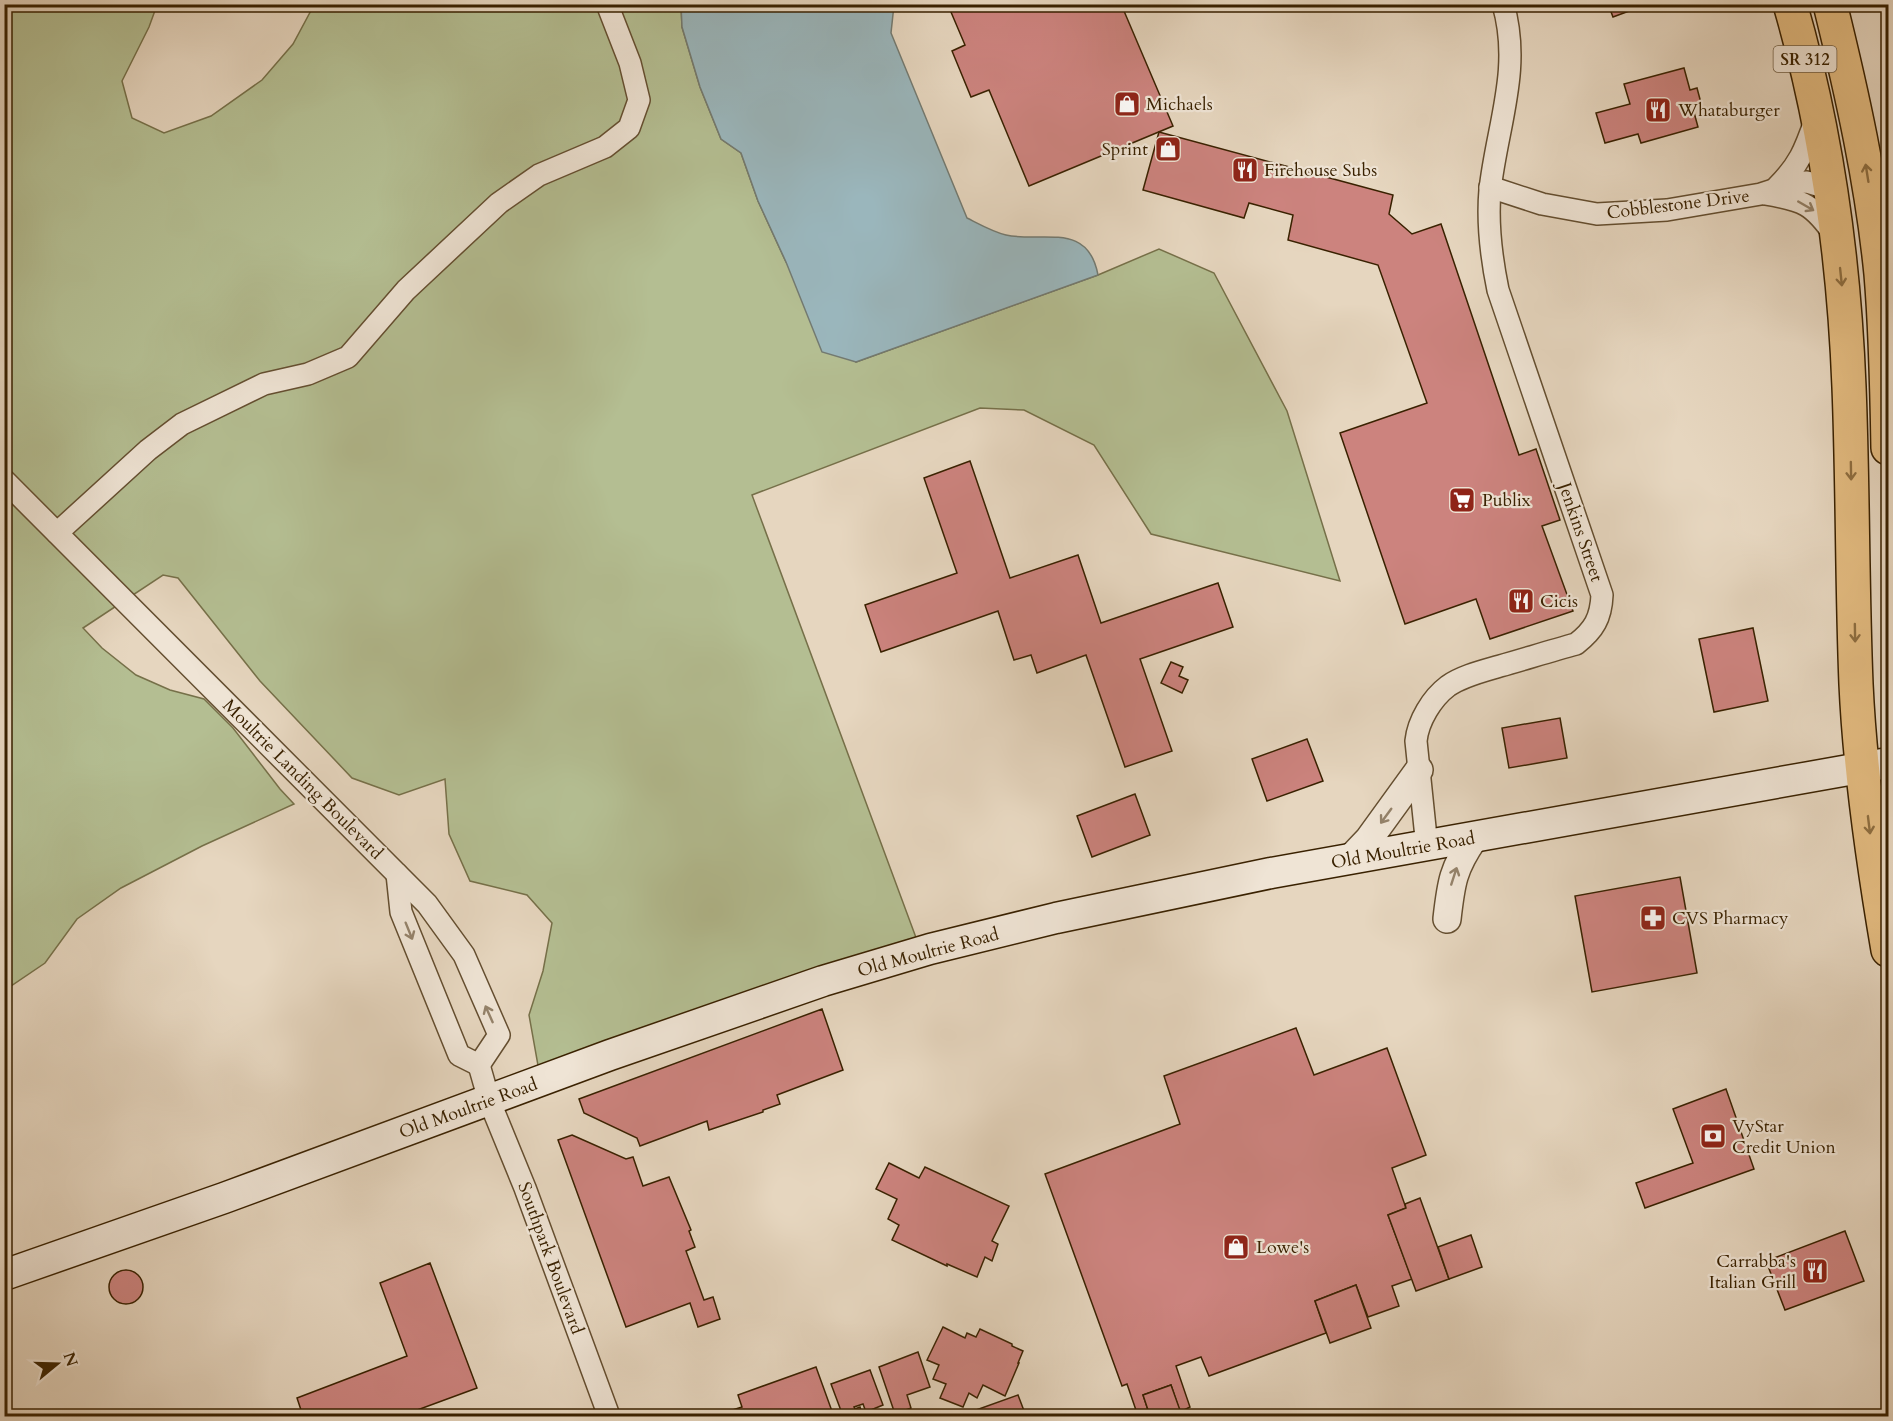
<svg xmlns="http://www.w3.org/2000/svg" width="1893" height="1421" font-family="Cardo,serif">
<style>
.green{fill:#b4be92;stroke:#767049;stroke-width:1.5}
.water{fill:#9ab6bc;stroke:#737a71;stroke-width:1.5}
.building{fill:#cc837e;stroke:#392100;stroke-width:1.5}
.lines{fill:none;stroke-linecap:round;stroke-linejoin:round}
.minor-casing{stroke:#644e30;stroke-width:24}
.tertiary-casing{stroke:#644e30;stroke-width:30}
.secondary-casing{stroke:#392100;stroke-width:33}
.primary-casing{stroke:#392100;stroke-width:36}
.minor{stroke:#efe4d5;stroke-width:21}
.tertiary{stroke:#efe4d5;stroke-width:27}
.secondary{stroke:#efe4d5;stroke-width:30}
.primary{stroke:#e3bb80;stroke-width:33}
.oneway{stroke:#8e6e40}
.oneway2{stroke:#94826a}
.labels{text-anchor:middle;stroke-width:4.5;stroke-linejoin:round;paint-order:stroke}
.shield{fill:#efe4d5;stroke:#705c40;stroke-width:1.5}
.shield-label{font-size:16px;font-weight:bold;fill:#392100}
.poi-label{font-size:18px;fill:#392100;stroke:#efe4d5;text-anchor:start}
.street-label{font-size:18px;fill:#392100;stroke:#efe4d5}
</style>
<rect width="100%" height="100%" fill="#e6d6bf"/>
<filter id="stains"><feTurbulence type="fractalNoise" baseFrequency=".00333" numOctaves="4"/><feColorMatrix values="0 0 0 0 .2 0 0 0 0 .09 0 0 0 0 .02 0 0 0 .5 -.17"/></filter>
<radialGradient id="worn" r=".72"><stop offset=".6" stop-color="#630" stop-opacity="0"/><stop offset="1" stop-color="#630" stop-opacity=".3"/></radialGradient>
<!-- green -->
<path class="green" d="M5,5H157L149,27L122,81L132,118L164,133L211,116L262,80L293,44L314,5H681L682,27L700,87L721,139L741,153L758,201L786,262L856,362L1098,275L1159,249L1214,273L1287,411L1340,581L1151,534L1094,445L1024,410L980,408L752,495L918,943L539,1071L529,1015L543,971L552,923L527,895L470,881L449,834L445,779L399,795L352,778L260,681L178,578L163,575L83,628L102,648L136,675L170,690L204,699L233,728L280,789L294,804L202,846L121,888L77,919L45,963L5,990Z"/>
<!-- water -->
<path class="water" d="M681,5H894L891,33L967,218C979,224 993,232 1006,235C1043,243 1088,221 1098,275L856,362L822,352L786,262L758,201L741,153L721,139L700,87L682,27Z"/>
<!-- building -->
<g class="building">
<path d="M1121,4L1173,126L1029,186L989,90L971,97L952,51L965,45L948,5Z"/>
<path d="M1608,4H1648L1613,17Z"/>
<path d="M1684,68L1690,90L1697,88L1701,103L1692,105L1698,127L1641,143L1638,134L1605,143L1596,113L1630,104L1624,84Z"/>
<path d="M1159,132L1393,195L1389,214L1412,234L1441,224L1519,455L1536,449L1560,520L1542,526L1573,611L1490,639L1476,599L1405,624L1340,433L1427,403L1378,265L1288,240L1293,215L1249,203L1244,218L1143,190Z"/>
<path d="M970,461L1010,578L1078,555L1101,623L1218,583L1233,627L1140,659L1172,751L1125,767L1086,655L1037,673L1031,655L1014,660L998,611L881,652L865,605L957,573L924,478Z"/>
<path d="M1753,628L1768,701L1714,712L1699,639Z"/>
<path d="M1171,662L1183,667L1179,676L1188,680L1182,693L1161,683Z"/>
<path d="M1560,718L1567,758L1509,768L1502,728Z"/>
<path d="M1307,739L1323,781L1267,801L1252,759Z"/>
<path d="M1135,794L1150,835L1092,857L1077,816Z"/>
<path d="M1680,877L1697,973L1592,992L1575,896Z"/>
<path d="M822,1009L843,1070L777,1095L780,1104L763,1110V1112L709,1130L707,1121L640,1146L637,1138L584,1113L579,1099Z"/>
<path d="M1296,1028L1314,1075L1387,1048L1426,1155L1392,1168L1406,1208L1388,1215L1412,1279L1392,1286L1399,1306L1368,1317L1356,1285L1315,1301L1326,1333L1209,1376L1201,1357L1176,1366L1190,1407L1180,1412L1171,1385L1143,1395L1150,1416H1138L1127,1384L1122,1386L1045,1174L1180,1124L1164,1076Z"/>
<path d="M1726,1089L1754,1169L1645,1208L1636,1183L1693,1163L1673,1109Z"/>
<path d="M572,1135L626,1159L633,1157L643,1186L669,1177L691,1230L689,1231L695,1247L686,1251L704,1300L713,1297L720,1319L698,1327L690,1303L626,1327L558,1140Z"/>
<path d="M889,1163L919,1178L925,1167L1009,1206L992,1241L998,1244L992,1261L985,1257L977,1277L947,1264V1266L892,1240L899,1225L888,1219L897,1199L876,1189Z"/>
<path d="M1420,1198L1449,1279L1416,1291L1388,1215L1406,1208L1405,1204Z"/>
<path d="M1845,1231L1864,1281L1785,1310L1766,1261Z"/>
<path d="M1471,1235L1482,1267L1449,1279L1438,1247Z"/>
<path d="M430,1263L477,1388L401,1416H303L297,1398L407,1356L380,1283Z"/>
<circle cx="126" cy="1287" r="17"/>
<path d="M1356,1285L1371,1328L1330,1343L1315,1301Z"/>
<path d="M943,1327L965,1338L967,1333L976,1337L980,1329L1012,1344V1346L1023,1351L1018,1363H1019L1005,1396L983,1385L977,1398L969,1393L963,1407L940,1398L946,1384L933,1379L939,1365L927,1360Z"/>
<path d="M918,1352L930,1387L907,1395L911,1408L895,1414L879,1367Z"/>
<path d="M816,1367L833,1414L826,1416H727L726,1412L742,1407L738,1395Z"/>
<path d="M870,1370L883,1405L866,1412L863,1404L854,1407L855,1409L860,1407L863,1416H843L831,1384Z"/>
<path d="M1171,1385L1181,1413L1172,1416H1150L1143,1395Z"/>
<path d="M1018,1395L1026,1416H966L965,1414Z"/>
</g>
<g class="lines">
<defs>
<g id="minor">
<path d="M1490,187L1542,204L1597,214L1667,210L1761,194L1795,183L1807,182L1830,189"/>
<path d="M1777,187C1799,165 1805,150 1815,121"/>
<path d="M1765,194C1803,200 1813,204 1835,236"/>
<path d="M4,480L427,904L464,955L499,1035L479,1065"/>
<path d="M57,533L148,450L182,424L264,384L308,374L348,357L406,290L499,203L539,175L605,147L629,128L639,100L630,63L607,4"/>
<path d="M1427,847L1416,741C1418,721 1432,698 1448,686C1462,676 1483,671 1500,666C1525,659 1550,651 1576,644C1594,630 1601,618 1602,595L1498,290C1491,256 1487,224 1490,190C1497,126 1522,69 1503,4"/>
<path d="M397,874L401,912L459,1055L479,1065"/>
<path d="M479,1065L489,1100L525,1188L609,1416"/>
</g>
<g id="tertiary">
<path d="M1349,860L1369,839L1419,770"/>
<path d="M1447,919C1451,883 1453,868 1474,838"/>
</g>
<path id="secondary" d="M4,1275L224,1198L610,1055L823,981L930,949L1056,918L1271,873L1888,763"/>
<g id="primary">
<path d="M1790,4C1826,128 1844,258 1849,387C1853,486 1852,585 1856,684C1860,773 1873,862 1888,950"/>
<path d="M1830,4C1852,93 1872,183 1881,274C1886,332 1887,390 1888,448"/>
</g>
</defs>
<!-- minor casing -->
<use href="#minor" class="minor-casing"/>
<!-- tertiary casing -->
<use href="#tertiary" class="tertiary-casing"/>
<!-- secondary casing -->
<use href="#secondary" class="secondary-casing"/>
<!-- primary casing -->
<use href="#primary" class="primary-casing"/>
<!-- minor -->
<use href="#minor" class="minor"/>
<!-- tertiary -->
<use href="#tertiary" class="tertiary"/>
<!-- secondary -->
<use href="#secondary" class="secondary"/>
<!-- primary -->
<use href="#primary" class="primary"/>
</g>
<!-- one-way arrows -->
<defs><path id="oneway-shaft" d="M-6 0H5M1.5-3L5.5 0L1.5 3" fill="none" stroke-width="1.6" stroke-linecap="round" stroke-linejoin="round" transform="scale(1.5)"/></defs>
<g class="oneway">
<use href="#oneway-shaft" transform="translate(1867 173) rotate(-99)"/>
<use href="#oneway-shaft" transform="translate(1841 277) rotate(84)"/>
<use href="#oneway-shaft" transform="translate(1851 471) rotate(89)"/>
<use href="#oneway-shaft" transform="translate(1855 633) rotate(89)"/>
<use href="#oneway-shaft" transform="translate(1869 825) rotate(83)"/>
</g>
<g class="oneway2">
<use href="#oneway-shaft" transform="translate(1806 206) rotate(30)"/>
<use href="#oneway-shaft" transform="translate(1386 816) rotate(126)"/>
<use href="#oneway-shaft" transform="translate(1454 876) rotate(-72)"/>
<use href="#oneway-shaft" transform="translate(409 931) rotate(68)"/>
<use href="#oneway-shaft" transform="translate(489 1014) rotate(-114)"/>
</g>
<!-- icons -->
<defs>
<symbol id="shop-square" viewBox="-11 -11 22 22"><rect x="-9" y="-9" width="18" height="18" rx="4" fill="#8f2418" stroke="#efe4d5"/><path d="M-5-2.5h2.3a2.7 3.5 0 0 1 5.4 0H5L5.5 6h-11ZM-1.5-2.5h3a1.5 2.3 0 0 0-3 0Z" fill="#fff"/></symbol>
<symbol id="restaurant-square" viewBox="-11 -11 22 22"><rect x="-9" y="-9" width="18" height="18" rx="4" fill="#8f2418" stroke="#efe4d5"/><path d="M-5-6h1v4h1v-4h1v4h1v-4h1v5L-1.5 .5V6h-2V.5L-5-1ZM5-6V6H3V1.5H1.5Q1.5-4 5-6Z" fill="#fff"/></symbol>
<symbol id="supermarket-square" viewBox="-11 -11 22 22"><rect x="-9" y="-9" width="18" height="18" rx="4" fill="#8f2418" stroke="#efe4d5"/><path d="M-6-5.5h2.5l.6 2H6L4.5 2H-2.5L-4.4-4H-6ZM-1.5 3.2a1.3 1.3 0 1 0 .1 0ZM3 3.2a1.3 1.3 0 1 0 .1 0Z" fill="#fff"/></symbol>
<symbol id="pharmacy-square" viewBox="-11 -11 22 22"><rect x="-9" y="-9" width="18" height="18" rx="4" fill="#8f2418" stroke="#efe4d5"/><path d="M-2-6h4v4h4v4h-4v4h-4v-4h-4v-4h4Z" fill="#fff"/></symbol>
<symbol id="bank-square" viewBox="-11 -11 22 22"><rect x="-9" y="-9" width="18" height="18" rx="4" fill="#8f2418" stroke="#efe4d5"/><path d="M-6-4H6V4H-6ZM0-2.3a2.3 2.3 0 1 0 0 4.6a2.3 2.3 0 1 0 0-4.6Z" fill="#fff"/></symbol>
</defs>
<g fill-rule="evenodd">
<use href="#shop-square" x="1112" y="89" width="30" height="30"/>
<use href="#restaurant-square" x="1643" y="95" width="30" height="30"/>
<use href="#shop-square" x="1153" y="134" width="30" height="30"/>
<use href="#restaurant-square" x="1230" y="155" width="30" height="30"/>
<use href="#supermarket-square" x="1447" y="485" width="30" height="30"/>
<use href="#restaurant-square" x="1506" y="586" width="30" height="30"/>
<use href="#pharmacy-square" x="1638" y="903" width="30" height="30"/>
<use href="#bank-square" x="1698" y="1121" width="30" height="30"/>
<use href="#shop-square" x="1221" y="1232" width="30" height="30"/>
<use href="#restaurant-square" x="1800" y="1256" width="30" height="30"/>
</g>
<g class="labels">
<!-- shield labels -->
<rect class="shield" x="1773.5" y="46" width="63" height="26" rx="4.5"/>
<g class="shield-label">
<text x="1805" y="65">SR 312</text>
</g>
<!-- poi labels -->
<g class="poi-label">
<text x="1146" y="110">Michaels</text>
<text x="1678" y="116">Whataburger</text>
<text x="1148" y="155" text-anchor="end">Sprint</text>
<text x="1264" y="176">Firehouse Subs</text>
<text x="1482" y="506">Publix</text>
<text x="1540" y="607">Cicis</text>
<text x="1672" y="924">CVS Pharmacy</text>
<text x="1732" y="1132">VyStar<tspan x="1732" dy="21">Credit Union</tspan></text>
<text x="1256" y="1253">Lowe's</text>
<text x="1796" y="1267" text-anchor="end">Carrabba's<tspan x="1796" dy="21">Italian Grill</tspan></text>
</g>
<!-- street labels -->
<g class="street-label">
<text transform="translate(1678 204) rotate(-7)" y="6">Cobblestone Drive</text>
<text transform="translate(1581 532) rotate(71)" y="6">Jenkins Street</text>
<text transform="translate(303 779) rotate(45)" y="6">Moultrie Landing Boulevard</text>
<text transform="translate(1403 850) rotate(-10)" y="6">Old Moultrie Road</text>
<text transform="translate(928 952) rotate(-15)" y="6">Old Moultrie Road</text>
<text transform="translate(468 1108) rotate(-20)" y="6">Old Moultrie Road</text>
<text transform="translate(551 1258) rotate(70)" y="6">Southpark Boulevard</text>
</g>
</g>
<!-- margin -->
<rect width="1893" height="1421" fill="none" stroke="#e6d6bf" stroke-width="24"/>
<rect x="6" y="6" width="1881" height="1409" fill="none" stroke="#392100" stroke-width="3"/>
<rect x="12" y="12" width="1869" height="1397" fill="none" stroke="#392100" stroke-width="1.5"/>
<!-- north arrow -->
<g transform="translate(57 1364) rotate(71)" stroke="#efe4d5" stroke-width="4.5" paint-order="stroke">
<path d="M0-4.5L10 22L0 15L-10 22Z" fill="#392100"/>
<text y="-9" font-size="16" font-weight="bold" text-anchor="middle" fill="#392100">N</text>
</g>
<rect width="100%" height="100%" filter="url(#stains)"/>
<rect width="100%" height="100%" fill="url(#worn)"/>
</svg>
